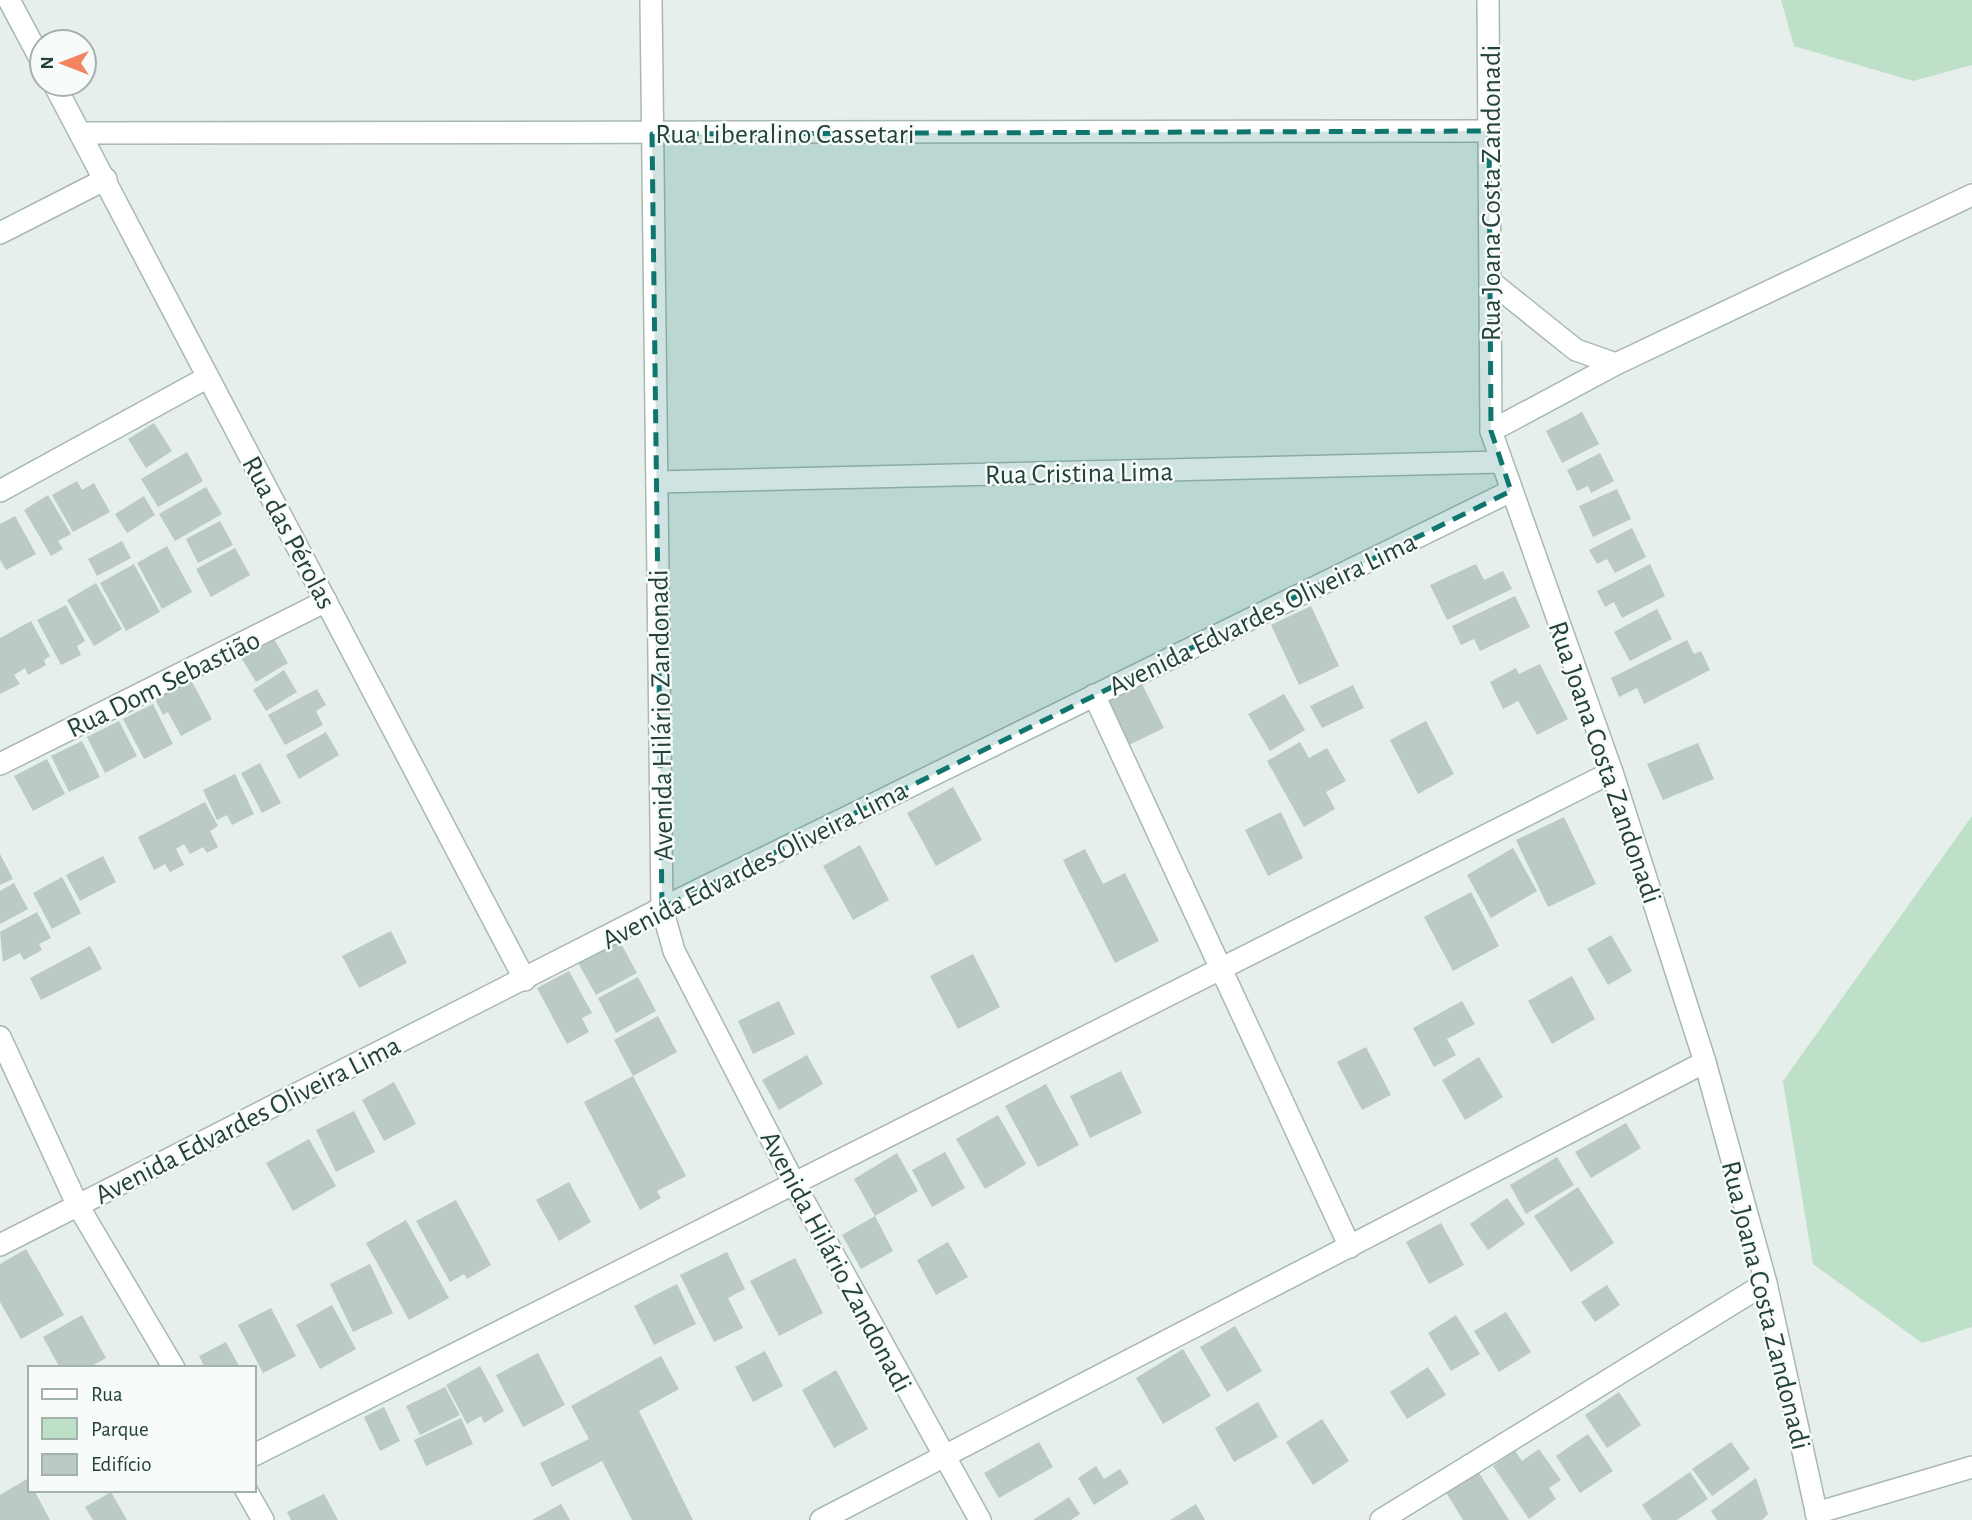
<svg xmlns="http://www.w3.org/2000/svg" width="1972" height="1520" font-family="'Alegreya Sans',sans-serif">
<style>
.green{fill:#bfe0c8}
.building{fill:#bbcac4}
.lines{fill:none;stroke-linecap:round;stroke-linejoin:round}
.street-casing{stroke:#a8b8b2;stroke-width:24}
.street{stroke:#fff;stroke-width:21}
.marked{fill:#0f766e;fill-opacity:0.2;stroke:#0f766e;stroke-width:5;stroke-dasharray:14 9;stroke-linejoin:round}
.labels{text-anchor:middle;stroke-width:5;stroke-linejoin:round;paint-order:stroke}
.street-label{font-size:28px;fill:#24423a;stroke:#f7fbf9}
</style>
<rect width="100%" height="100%" fill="#e6efeb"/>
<!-- green -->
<g class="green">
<path d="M1781,0H1972V65L1913,81L1794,46Z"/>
<path d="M1972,816V1327L1922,1343L1813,1264L1783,1081Z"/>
</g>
<!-- building -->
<g class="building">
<path d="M1582,412L1599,444L1562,463L1546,431Z"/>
<path d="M154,423L172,451L146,468L128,439Z"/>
<path d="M187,452L203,481L158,507L141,479Z"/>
<path d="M1600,453L1614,481L1591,493L1588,486L1577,491L1567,470Z"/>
<path d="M77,481L82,490L94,483L110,512L73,532L52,495Z"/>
<path d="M206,487L222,514L175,541L159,514Z"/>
<path d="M1617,489L1631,519L1593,537L1579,506Z"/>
<path d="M48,495L71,534L58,541L63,549L51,556L24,510Z"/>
<path d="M144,496L155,515L127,533L115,514Z"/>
<path d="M15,516L36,554L6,570L0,560V524Z"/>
<path d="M220,521L233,545L198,563L186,539Z"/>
<path d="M1632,528L1646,557L1615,573L1607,559L1597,564L1589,550Z"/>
<path d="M122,541L131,558L97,576L88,559Z"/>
<path d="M167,546L192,592L162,609L137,563Z"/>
<path d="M235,548L250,575L211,597L196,569Z"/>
<path d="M134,564L160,612L126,631L100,583Z"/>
<path d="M1476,564L1484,580L1503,571L1512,589L1447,620L1430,585Z"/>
<path d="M1650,564L1665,596L1622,618L1614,602L1605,607L1597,591Z"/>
<path d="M96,583L122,629L94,646L67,600Z"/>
<path d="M1515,596L1530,627L1480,651L1474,639L1461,645L1452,626Z"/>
<path d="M66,605L85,641L77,646L81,655L61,665L37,620Z"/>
<path d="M1311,606L1339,666L1299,685L1271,625Z"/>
<path d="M1657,609L1672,639L1630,661L1614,632Z"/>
<path d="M31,621L50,656L44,660L46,665L28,675L25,668L14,675L20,684L0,694V638Z"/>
<path d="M270,632L288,663L256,682L237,651Z"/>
<path d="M1687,640L1694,654L1701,651L1710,670L1644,704L1637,688L1619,697L1611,678Z"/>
<path d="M1540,664L1568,719L1537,735L1518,701L1503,709L1490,682L1516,668L1519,674Z"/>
<path d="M284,670L297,692L266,711L253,690Z"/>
<path d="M190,678L212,719L181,736L168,712L163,715L154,697Z"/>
<path d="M1140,680L1164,728L1129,745L1106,697Z"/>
<path d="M1353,685L1364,708L1322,728L1310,706Z"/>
<path d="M317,689L326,705L316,711L323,725L285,745L268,715Z"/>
<path d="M1284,694L1305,730L1270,751L1248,714Z"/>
<path d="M153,704L173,744L144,759L123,719Z"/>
<path d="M119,721L137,756L105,773L87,737Z"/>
<path d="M1426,721L1454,774L1418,794L1390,740Z"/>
<path d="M326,732L339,755L299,779L286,755Z"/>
<path d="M82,741L100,777L69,792L51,756Z"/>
<path d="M1300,742L1309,758L1327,748L1346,781L1326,792L1335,809L1304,827L1267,761Z"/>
<path d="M1698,743L1714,779L1663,800L1647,764Z"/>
<path d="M47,759L65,794L33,811L14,776Z"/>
<path d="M260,763L281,803L262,813L241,773Z"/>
<path d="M235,774L254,814L232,825L227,815L217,820L203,790Z"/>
<path d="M953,787L982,840L936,866L907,813Z"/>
<path d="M205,802L218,826L210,831L218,847L207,853L203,847L190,854L184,844L176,849L184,865L170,872L165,864L154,870L138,837Z"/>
<path d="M1281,812L1303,858L1268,876L1245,830Z"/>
<path d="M1564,817L1596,884L1548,907L1516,840Z"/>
<path d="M860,845L889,900L853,920L823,866Z"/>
<path d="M1513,848L1537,891L1491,918L1467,875Z"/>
<path d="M1085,849L1103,884L1125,873L1159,941L1115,963L1063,860Z"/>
<path d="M0,854L13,879L0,885Z"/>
<path d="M103,856L116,882L80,901L66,875Z"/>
<path d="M62,877L81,913L52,929L33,893Z"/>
<path d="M14,883L28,909L0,924V891Z"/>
<path d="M1471,892L1499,946L1453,971L1424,917Z"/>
<path d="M37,912L51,938L39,944L42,950L24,960L20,953L3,962L0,932Z"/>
<path d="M391,931L407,963L359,988L342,956Z"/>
<path d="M1611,935L1632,971L1608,985L1587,949Z"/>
<path d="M619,940L637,973L596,995L578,963Z"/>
<path d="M90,946L102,969L41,1000L30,978Z"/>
<path d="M973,954L1000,1007L958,1029L930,976Z"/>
<path d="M569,971L592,1013L582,1018L589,1032L567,1044L537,988Z"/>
<path d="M1572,976L1595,1019L1552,1044L1528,1001Z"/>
<path d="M638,977L656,1011L616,1033L598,998Z"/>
<path d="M779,1001L795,1034L753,1054L738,1021Z"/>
<path d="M1462,1001L1475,1024L1447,1039L1456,1055L1434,1067L1413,1028Z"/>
<path d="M658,1016L677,1052L633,1076L614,1040Z"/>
<path d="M1366,1047L1391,1095L1362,1110L1337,1062Z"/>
<path d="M807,1055L823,1084L779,1110L762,1080Z"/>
<path d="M1479,1057L1503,1097L1465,1120L1442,1080Z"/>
<path d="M1121,1071L1142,1113L1090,1138L1070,1096Z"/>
<path d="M633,1076L686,1176L657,1191L661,1198L640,1210L584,1102Z"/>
<path d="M394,1082L416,1124L384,1141L362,1100Z"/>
<path d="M1046,1084L1079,1145L1038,1167L1005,1106Z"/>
<path d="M354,1111L375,1152L336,1172L316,1130Z"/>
<path d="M998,1115L1026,1164L985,1189L956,1139Z"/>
<path d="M1626,1123L1641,1148L1591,1178L1575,1152Z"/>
<path d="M309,1139L336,1186L293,1211L266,1163Z"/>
<path d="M945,1152L965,1188L932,1207L912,1170Z"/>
<path d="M897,1153L918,1191L875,1216L893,1251L861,1269L842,1235L875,1216L854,1179Z"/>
<path d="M1557,1157L1574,1185L1526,1214L1510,1185Z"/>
<path d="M569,1182L591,1222L559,1241L536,1200Z"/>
<path d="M1578,1187L1614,1243L1571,1272L1534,1216Z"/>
<path d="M1507,1198L1525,1224L1488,1250L1470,1224Z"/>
<path d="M456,1200L491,1265L467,1279L464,1274L450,1282L416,1221Z"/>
<path d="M406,1220L449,1298L409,1320L366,1243Z"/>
<path d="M1441,1223L1464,1265L1429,1284L1406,1242Z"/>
<path d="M948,1242L968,1277L936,1295L917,1260Z"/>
<path d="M26,1249L64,1315L21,1339L0,1302V1264Z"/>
<path d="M727,1252L745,1289L728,1298L743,1328L714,1342L680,1275Z"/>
<path d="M795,1258L823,1313L779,1336L750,1281Z"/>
<path d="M370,1264L393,1313L353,1332L330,1284Z"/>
<path d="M677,1284L696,1324L654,1345L634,1306Z"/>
<path d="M1607,1285L1620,1305L1595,1322L1581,1302Z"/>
<path d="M332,1305L356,1349L320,1369L296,1325Z"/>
<path d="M271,1308L296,1356L263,1373L238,1325Z"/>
<path d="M1506,1312L1531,1352L1499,1372L1474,1331Z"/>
<path d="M82,1315L106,1358L88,1368H60L43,1337Z"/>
<path d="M1456,1315L1480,1354L1451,1371L1428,1333Z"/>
<path d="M1235,1326L1262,1371L1227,1392L1200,1347Z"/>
<path d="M226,1342L240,1368H205L199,1356Z"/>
<path d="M1183,1349L1211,1396L1163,1424L1136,1378Z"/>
<path d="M765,1351L783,1386L753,1402L735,1367Z"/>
<path d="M538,1353L565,1405L523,1427L496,1375Z"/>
<path d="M661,1356L679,1389L639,1411L693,1520H632L602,1461L552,1487L540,1463L589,1439L571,1406Z"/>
<path d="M480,1366L504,1411L484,1423L481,1416L467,1424L446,1385Z"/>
<path d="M1428,1367L1446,1395L1407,1419L1390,1392Z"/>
<path d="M836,1370L868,1429L834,1448L802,1390Z"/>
<path d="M445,1387L460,1415L420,1435L406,1406Z"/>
<path d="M1619,1392L1641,1425L1607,1448L1585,1415Z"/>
<path d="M1258,1402L1278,1437L1234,1462L1215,1428Z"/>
<path d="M384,1407L400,1441L380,1451L364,1417Z"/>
<path d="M461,1418L473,1444L426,1466L414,1440Z"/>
<path d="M1322,1419L1349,1461L1313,1485L1286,1442Z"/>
<path d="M1588,1434L1613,1471L1580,1493L1556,1456Z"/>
<path d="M1039,1442L1053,1467L999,1498L984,1473Z"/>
<path d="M1731,1442L1750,1469L1712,1496L1692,1469Z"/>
<path d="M1539,1449L1561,1480L1549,1488L1556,1499L1529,1519L1493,1466L1515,1451L1522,1461Z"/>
<path d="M1096,1466L1104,1479L1120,1469L1129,1483L1094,1505L1078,1478Z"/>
<path d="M1476,1468L1509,1520H1463L1444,1489Z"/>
<path d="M1690,1472L1708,1499L1677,1520H1652L1642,1505Z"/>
<path d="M1756,1478L1768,1514L1762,1520H1717L1711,1511Z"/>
<path d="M27,1479L30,1490H34L50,1520H0V1495Z"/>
<path d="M111,1492L127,1520H93L85,1507Z"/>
<path d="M324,1494L338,1520H291L287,1512Z"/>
<path d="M1069,1497L1080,1514L1071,1520H1033Z"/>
<path d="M561,1504L570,1520H532Z"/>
<path d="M1196,1504L1205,1520H1170Z"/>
</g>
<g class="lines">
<defs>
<g id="street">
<path d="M9,0L42,62"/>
<path d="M651,0L662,908L674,951L795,1185L980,1520"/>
<path d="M1488,0L1491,431L1612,772L1705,1062L1766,1283L1818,1520"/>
<path d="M54,84L525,980"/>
<path d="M80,133L1489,131"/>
<path d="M0,233L106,179"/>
<path d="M1490,281L1576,350L1616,364"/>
<path d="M1491,431L1616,364L1972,195"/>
<path d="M657,482L1501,462"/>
<path d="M0,491L208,377"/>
<path d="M1094,695L1350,1247"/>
<path d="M0,764L326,601"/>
<path d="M0,1037L77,1204L174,1368"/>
<path d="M0,1245L662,908L1511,491"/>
<path d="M254,1455L1612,772"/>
<path d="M246,1490L263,1520"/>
<path d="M1816,1513L1972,1467"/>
<path d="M821,1520L1705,1062"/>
<path d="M1381,1520L1766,1283"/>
</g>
</defs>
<!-- street casing -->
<use href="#street" class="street-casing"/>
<!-- street -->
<use href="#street" class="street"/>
</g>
<!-- marked area -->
<path class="marked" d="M1489,131L1491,431L1511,491L662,908L652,134Z"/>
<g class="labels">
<!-- street labels -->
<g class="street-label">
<text x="785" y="143">Rua Liberalino Cassetari</text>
<text transform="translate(1490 193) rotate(-90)" y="10">Rua Joana Costa Zandonadi</text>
<text transform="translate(1079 472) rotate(-1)" y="10">Rua Cristina Lima</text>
<text transform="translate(290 532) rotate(62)" y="10">Rua das Pérolas</text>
<text transform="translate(1262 613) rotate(-26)" y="10">Avenida Edvardes Oliveira Lima</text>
<text transform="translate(163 683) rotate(-26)" y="10">Rua Dom Sebastião</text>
<text transform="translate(660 715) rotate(-91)" y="10">Avenida Hilário Zandonadi</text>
<text transform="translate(1606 762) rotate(71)" y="10">Rua Joana Costa Zandonadi</text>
<text transform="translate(754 864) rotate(-27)" y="10">Avenida Edvardes Oliveira Lima</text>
<text transform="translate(247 1119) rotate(-27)" y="10">Avenida Edvardes Oliveira Lima</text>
<text transform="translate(837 1261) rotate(62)" y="10">Avenida Hilário Zandonadi</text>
<text transform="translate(1767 1305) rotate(76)" y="10">Rua Joana Costa Zandonadi</text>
</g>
</g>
<!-- legend -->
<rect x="28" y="1366" width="228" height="126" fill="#f7fbf9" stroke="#a3b1ad" stroke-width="2"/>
<rect x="42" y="1389" width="35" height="10" fill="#ffffff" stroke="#a3b1ad" stroke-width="2"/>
<text x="91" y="1401" font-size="21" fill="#24423a">Rua</text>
<rect x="42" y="1418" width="35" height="21" fill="#bfe0c8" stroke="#a3b1ad" stroke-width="2"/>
<text x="91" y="1436" font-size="21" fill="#24423a">Parque</text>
<rect x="42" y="1454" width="35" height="21" fill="#bbcac4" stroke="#a3b1ad" stroke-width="2"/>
<text x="91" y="1471" font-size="21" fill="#24423a">Edifício</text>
<!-- north arrow -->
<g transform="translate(63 63) rotate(270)"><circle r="33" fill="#f7fbf9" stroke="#a3b1ad" stroke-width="2"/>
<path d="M0-5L12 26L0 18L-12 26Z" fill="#f4845f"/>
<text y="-10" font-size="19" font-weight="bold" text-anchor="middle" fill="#24423a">N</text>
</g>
</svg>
